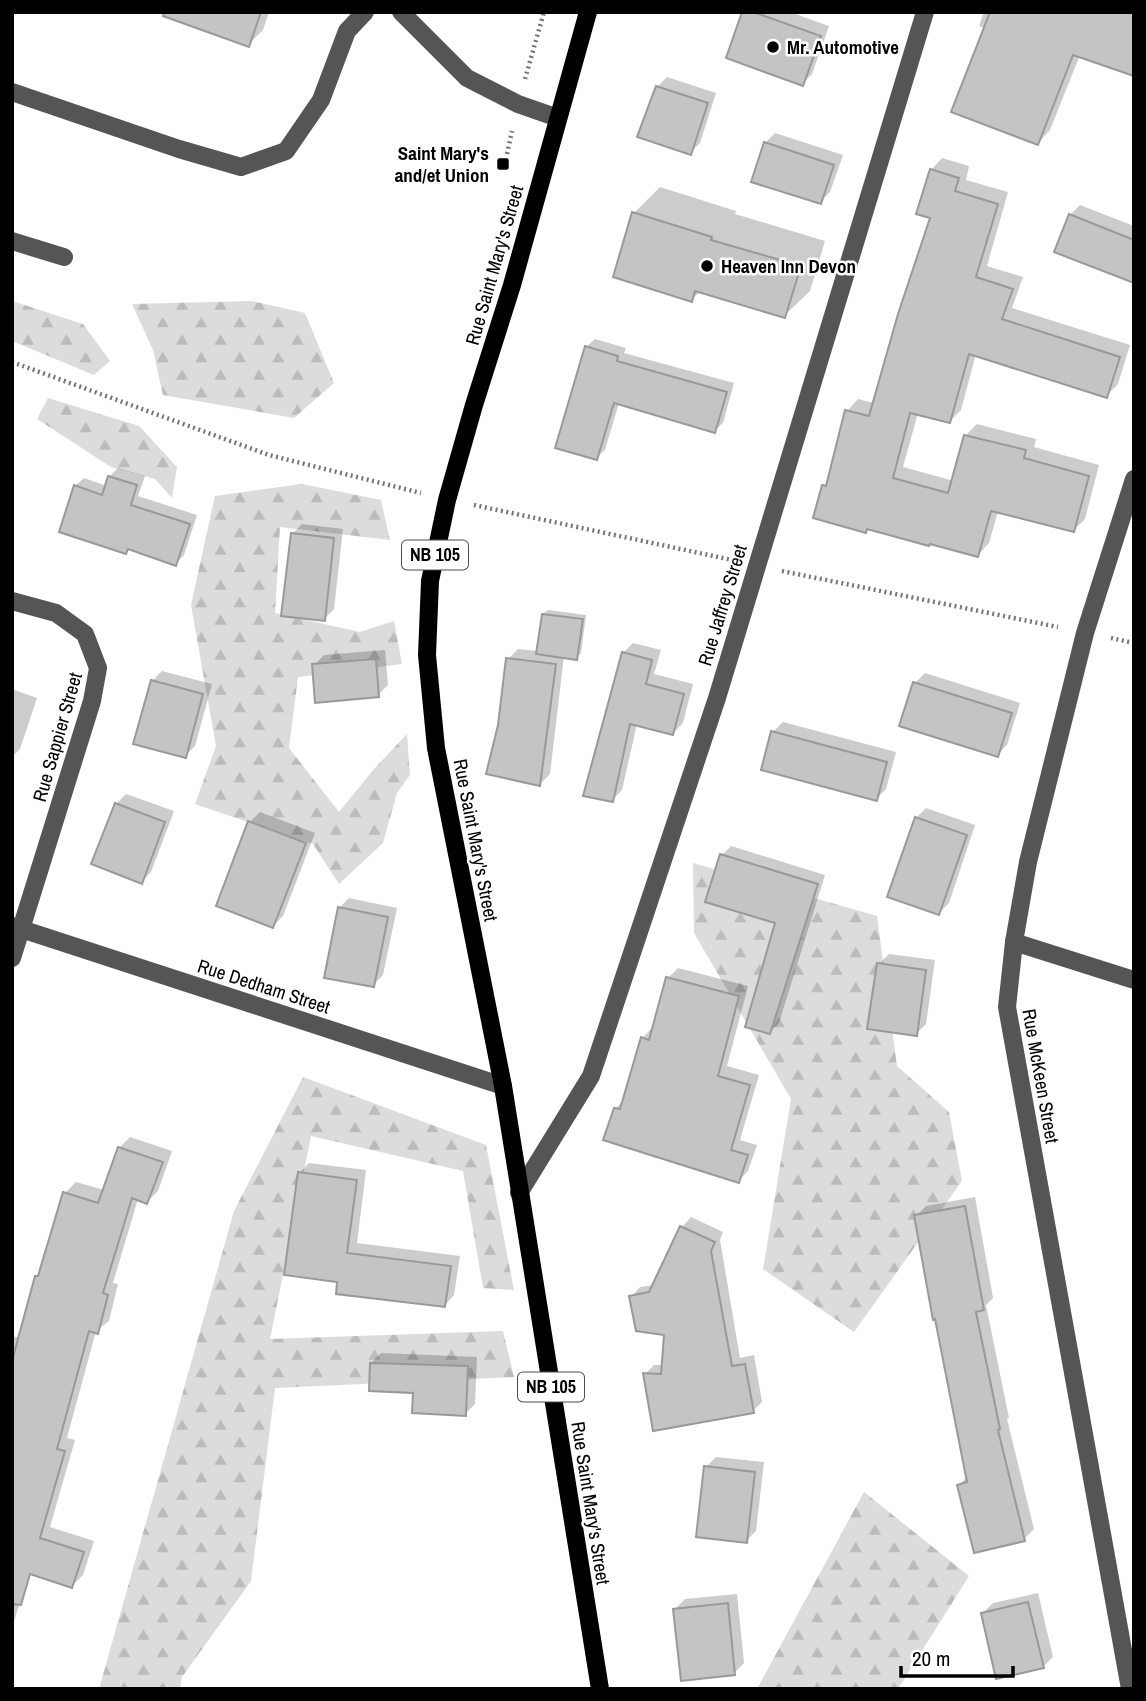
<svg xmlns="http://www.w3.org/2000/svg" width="1146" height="1701" font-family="'Archivo Narrow',sans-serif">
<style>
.forest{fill:url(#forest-firs)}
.shadow{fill:#0003}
.building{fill:#c4c4c4;stroke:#999;stroke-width:2}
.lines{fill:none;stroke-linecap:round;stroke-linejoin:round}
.path{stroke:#777;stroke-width:4.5;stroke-dasharray:2 3.5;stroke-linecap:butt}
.minor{stroke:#555;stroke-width:18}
.major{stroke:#000;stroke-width:18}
.poi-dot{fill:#000;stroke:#fff;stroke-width:2.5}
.labels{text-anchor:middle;stroke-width:5;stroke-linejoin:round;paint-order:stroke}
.shield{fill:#fff;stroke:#4c4c4c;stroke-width:2}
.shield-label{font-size:18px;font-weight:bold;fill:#000}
.poi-label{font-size:19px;font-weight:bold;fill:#000;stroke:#fff;text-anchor:start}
.street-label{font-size:19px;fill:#000;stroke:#fff}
</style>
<defs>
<pattern id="forest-firs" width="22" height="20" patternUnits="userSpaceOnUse" patternTransform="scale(1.75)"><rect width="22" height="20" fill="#dcdcdc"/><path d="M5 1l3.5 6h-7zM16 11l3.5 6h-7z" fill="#bbb"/></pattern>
</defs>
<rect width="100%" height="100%" fill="#fff"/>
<!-- forest -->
<g class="forest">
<path d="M12,301L83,324L110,361L94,375L12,341Z"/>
<path d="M252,301L305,313L334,383L294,418L163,395L153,350L132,304Z"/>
<path d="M48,398L139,426L177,467L172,498L155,479L111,467L37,419Z"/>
<path d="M302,484L381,500L390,540L280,527L275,613L360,632L394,621L402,664L298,677L289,748L339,812L374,769L407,734L410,775L397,793L383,843L339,884L313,844L195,804L216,746L191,605L215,496Z"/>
<path d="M693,863L877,916L897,1066L949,1112L962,1181L854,1332L763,1269L791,1099L694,933Z"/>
<path d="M303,1077L486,1145L514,1290L483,1288L463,1171L311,1136L270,1339L503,1331L514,1377L275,1388L251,1581L182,1677L180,1689H99L234,1211Z"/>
<path d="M864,1492L969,1576L898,1689H757Z"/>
</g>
<!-- shadow -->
<g class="shadow">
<path d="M158,12H269L263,30L248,45Z"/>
<path d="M744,12H790L829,26L812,74L802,84Z"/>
<path d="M984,12H1134L1080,55L1050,130L1038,143L986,29L979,26Z"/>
<path d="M667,77L716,93L700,143L690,153L657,87Z"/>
<path d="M775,133L843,155L830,192L820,202L765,143Z"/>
<path d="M942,158L969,166L966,180L1008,192L987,266L1023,277L1012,308L1130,345L1118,384L1106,396L976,354L961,410L950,421L918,413L903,467L954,481L965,436L977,424L1036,439L1034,447L1099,465L1085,519L1074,530L998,511L989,543L978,555L824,486L830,480L847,411L858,399L874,403L932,217L931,170Z"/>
<path d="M660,187L736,211L735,214L825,241L810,291L784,316L701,291L691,300L634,213Z"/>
<path d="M1080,205L1134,226V281L1070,215Z"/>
<path d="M595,339L626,348L624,353L734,383L723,423L714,431L619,403L605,450L596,458L586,347Z"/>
<path d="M118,468L145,476L138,496L197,515L184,555L175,564L130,548L126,552L75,486L84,478L107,486L110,476Z"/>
<path d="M302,524L343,529L334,609L324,619L292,534Z"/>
<path d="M548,610L586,615L581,653L576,658L564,656L550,774L540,784L499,725L508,659L518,649L538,651L543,614Z"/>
<path d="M633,643L661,650L654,674L693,684L683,723L673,733L637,724L622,790L612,800L623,653Z"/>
<path d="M385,650L388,685L378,695L314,665L324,655Z"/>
<path d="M162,671L212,684L195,746L185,756L152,681Z"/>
<path d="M925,673L1020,703L1007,745L997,755L915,683Z"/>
<path d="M12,689L37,698L20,749L12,757Z"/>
<path d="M783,722L896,752L886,789L876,799L773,732Z"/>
<path d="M126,794L174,811L151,872L141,882L116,804Z"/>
<path d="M926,808L975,825L949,903L939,913L916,818Z"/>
<path d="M260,812L315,833L283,916L273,926L250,822Z"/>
<path d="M731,846L825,875L779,1023L769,1033L777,922L722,855Z"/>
<path d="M349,898L397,908L383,975L373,985L339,908Z"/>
<path d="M889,954L935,960L926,1024L916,1034L879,964Z"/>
<path d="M678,968L748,986L727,1066L759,1075L740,1140L757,1145L748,1171L738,1181L616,1108L625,1099L642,1038L652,1028L668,978Z"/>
<path d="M130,1137L172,1151L158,1191L147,1202L138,1199L113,1283L118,1284L109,1321L96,1331L67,1438L75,1440L50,1527L94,1541L83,1575L72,1586L32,1573L27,1580L12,1628V1336L20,1338L36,1277L41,1272L65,1193L76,1182L104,1190L119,1148Z"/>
<path d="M309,1163L366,1170L357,1243L460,1256L454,1295L444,1306L339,1280L299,1173Z"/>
<path d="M975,1197L993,1298L986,1305L1009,1418L1007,1419L1034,1529L1024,1539L959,1485L968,1476L916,1216L926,1206Z"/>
<path d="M691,1217L723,1232L720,1240L740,1358L754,1355L762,1402L753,1411L645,1374L654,1365H664L666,1333L631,1297L640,1287L655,1285L682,1227Z"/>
<path d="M381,1353L477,1357L475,1404L465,1414L415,1391L371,1363Z"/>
<path d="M716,1457L764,1462L756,1531L746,1541L706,1467Z"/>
<path d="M1038,1593L1053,1657L1043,1667L983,1613L993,1603Z"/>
<path d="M737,1594L744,1663L734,1673L675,1609L685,1599Z"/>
</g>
<!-- building -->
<g class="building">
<path d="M164,12H261L249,47L163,16Z"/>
<path d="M742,12H753L821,36L803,86L726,58Z"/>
<path d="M990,12H1134V76L1073,55L1038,145L951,112Z"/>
<path d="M656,86L708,103L691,155L637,137Z"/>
<path d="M764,142L834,165L821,204L751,182Z"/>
<path d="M930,169L959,178L955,191L998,204L976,277L1013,289L1002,319L1120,357L1107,398L969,354L950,423L910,413L893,478L948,493L964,435L1026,450L1024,458L1089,476L1074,532L991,511L978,557L930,544L929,546L867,529L866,533L813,518L822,485L826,486L845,410L869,416L898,314L930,218L916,214Z"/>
<path d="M632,212L712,237L711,240L801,266L785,318L695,291L692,302L613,277Z"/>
<path d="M1069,214L1134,240V283L1054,252Z"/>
<path d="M585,346L618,356L617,361L727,392L715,433L614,403L597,460L555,448Z"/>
<path d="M108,476L137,485L131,505L190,524L176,566L128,549L126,554L59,532L74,485L102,495Z"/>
<path d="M291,533L334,538L325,621L281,616Z"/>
<path d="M542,614L583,619L577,660L536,654Z"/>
<path d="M622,652L652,660L646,684L684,694L673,735L630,724L613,802L583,796Z"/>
<path d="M506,658L556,664L540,786L486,774L498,725Z"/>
<path d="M376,659L379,697L315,703L312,664Z"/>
<path d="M151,680L203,694L186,758L133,744Z"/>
<path d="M913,682L1012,713L998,757L899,726Z"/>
<path d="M771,731L887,762L877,801L761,770Z"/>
<path d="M115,803L165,822L142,884L91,864Z"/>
<path d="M915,817L967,835L939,915L887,897Z"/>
<path d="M248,821L306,843L273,928L216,906Z"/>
<path d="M720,854L818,884L770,1034L745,1027L775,923L705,902Z"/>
<path d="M338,907L388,917L374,987L324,978Z"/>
<path d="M877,963L926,970L917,1036L867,1029Z"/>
<path d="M666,977L739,996L718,1076L750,1085L731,1150L748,1155L739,1183L603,1140L614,1108L620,1109L641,1037L649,1040Z"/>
<path d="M118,1147L163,1162L147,1204L132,1198L103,1293L108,1295L98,1334L89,1331L57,1449L65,1451L40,1538L84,1552L72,1588L30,1574L21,1605L12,1604V1361L35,1276H38L63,1192L98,1203Z"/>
<path d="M298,1172L357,1180L347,1253L451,1266L445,1307L336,1294L337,1282L284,1275Z"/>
<path d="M965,1206L984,1310L976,1312L1000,1429L998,1430L1025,1541L974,1553L957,1485L967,1482L935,1319L933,1320L914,1215Z"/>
<path d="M680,1226L715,1242L711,1251L732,1366L745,1364L754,1413L653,1431L643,1373L661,1374L664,1335L636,1331L629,1296L649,1292Z"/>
<path d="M370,1363L468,1366L466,1416L412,1413L413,1393L369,1391Z"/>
<path d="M704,1466L755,1472L747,1543L696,1537Z"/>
<path d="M1028,1602L1044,1668L996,1679L981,1613Z"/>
<path d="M728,1603L735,1675L681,1681L673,1609Z"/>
</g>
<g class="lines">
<!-- path -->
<g class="path">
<path d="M525,79L544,12"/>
<path d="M507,154L512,131"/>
<path d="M12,362L269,455L421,493"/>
<path d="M474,505L732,560"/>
<path d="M782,571L1058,627"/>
<path d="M1111,638L1134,643"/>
</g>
<!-- minor -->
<g class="minor">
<path d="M401,12L467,78L518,104L558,118"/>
<path d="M12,92L179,149L241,167L286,151L321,100L347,31L365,12"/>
<path d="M12,241L64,257"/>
<path d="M12,601L56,613L85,634L98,668L92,701L12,958"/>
<path d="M12,926L503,1086"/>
<path d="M1014,942L1134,980"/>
<path d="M519,1193L591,1076L717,698L925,12"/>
<path d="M1130,1689L1007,1007L1014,942L1028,862L1085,633L1134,479"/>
</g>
<!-- major -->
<path class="major" d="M588,12L512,285L474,405L447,500L430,581L427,655L436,748L503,1086L600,1689"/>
</g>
<!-- markers -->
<g class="poi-dot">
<circle cx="773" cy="47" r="7"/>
<rect x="496" y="157" width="14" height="14" rx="3.5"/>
<circle cx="707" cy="266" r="7"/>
</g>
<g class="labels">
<!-- shield labels -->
<g class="shield">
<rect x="402" y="540.5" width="66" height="29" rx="5"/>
<rect x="518" y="1372.5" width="66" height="29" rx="5"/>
</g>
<g class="shield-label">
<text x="435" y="561">NB 105</text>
<text x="551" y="1393">NB 105</text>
</g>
<!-- poi labels -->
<g class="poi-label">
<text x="787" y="54">Mr. Automotive</text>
<text x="489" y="160" text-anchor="end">Saint Mary's<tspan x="489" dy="22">and/et Union</tspan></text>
<text x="721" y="273">Heaven Inn Devon</text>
</g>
<!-- street labels -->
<g class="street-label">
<text transform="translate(494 265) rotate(-74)" y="7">Rue Saint Mary's Street</text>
<text transform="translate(722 605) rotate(-73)" y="7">Rue Jaffrey Street</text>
<text transform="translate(57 737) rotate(-74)" y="7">Rue Sappier Street</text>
<text transform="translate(476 840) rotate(79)" y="7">Rue Saint Mary's Street</text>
<text transform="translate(264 986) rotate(18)" y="7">Rue Dedham Street</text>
<text transform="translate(1041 1076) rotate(80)" y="7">Rue McKeen Street</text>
<text transform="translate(591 1503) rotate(81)" y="7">Rue Saint Mary's Street</text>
</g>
</g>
<!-- border -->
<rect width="1146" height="1701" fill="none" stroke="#000000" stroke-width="28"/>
<!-- scale -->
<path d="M901 1666v10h112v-10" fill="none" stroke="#000000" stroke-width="3.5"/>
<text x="912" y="1666" font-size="21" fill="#000000" stroke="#ffffff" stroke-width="5" paint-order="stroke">20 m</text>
</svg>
